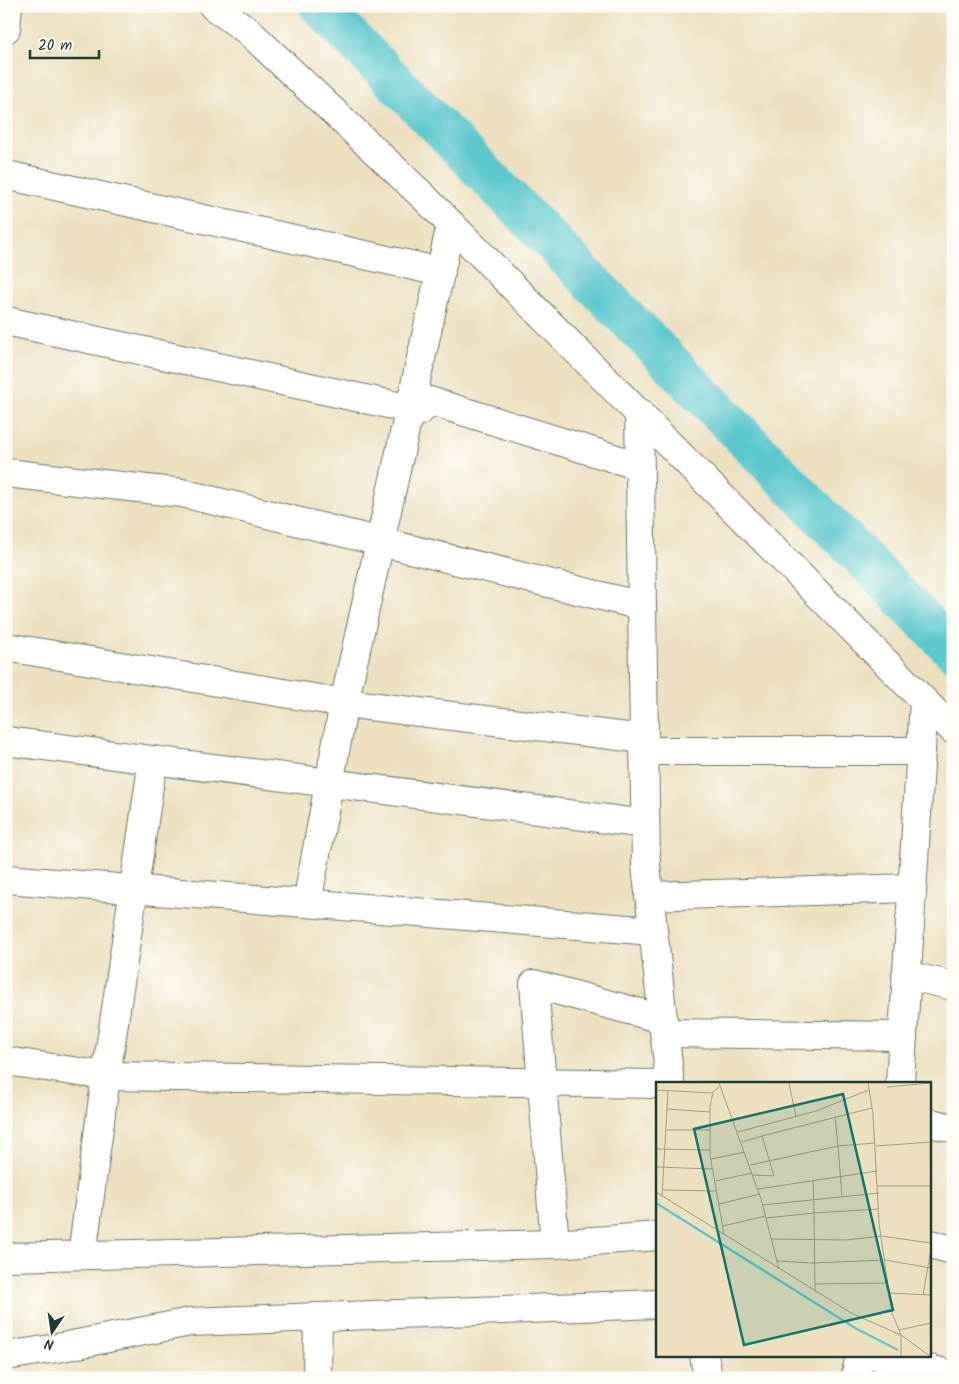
<svg xmlns="http://www.w3.org/2000/svg" width="959" height="1384" font-family="Kalam,sans-serif">
<style>
.lines{fill:none;stroke-linecap:round;stroke-linejoin:round}
.river{stroke:#5bc8ce;stroke-width:41}
.minor-casing{stroke:#677665;stroke-width:30}
.tertiary-casing{stroke:#677665;stroke-width:30}
.minor{stroke:#fff;stroke-width:28}
.tertiary{stroke:#fff;stroke-width:28}
.inset-river{fill:none;stroke:#5bc8ce;stroke-width:2.5}
.inset-road{fill:none;stroke:#9b9f87;stroke-width:1}
.view{fill:#0f766e;fill-opacity:0.15;stroke:#0f766e;stroke-width:2.5}
.inset-edge{fill:none;stroke:#1f3d34;stroke-width:2.5}
</style>
<rect width="100%" height="100%" fill="#fdfcf7"/>
<filter id="ink" filterUnits="userSpaceOnUse"><feTurbulence type="fractalNoise" baseFrequency=".02" numOctaves="2"/><feDisplacementMap in="SourceGraphic" scale="10" xChannelSelector="R" yChannelSelector="G"/><feConvolveMatrix kernelMatrix="1 2 1 2 8 2 1 2 1" color-interpolation-filters="sRGB"/></filter>
<filter id="wash" filterUnits="userSpaceOnUse"><feTurbulence type="fractalNoise" baseFrequency=".0096" numOctaves="4" result="noise"/><feDisplacementMap in="SourceGraphic" scale="20" xChannelSelector="R" yChannelSelector="G"/><feGaussianBlur stdDeviation="1.12" result="paint"/><feColorMatrix in="noise" values="0 0 0 0 0 0 0 0 0 0 0 0 0 0 0 0 0 1.4 0 .05"/><feComposite in="paint" operator="in"/></filter>
<g filter="url(#wash)">
<rect width="100%" height="100%" fill="#ede0bf"/>
<g class="lines">
<!-- river -->
<path class="river" d="M320,6L953,650"/>
</g>
</g>
<g filter="url(#ink)">
<g class="lines">
<defs>
<g id="minor">
<path d="M6,29L8,6"/>
<path d="M6,175L441,272"/>
<path d="M451,224L344,703L644,739"/>
<path d="M6,321L420,411L430,401L639,466"/>
<path d="M639,412L646,865L670,1083"/>
<path d="M6,473L182,493L642,606"/>
<path d="M6,647L344,703L307,903"/>
<path d="M6,741L645,824"/>
<path d="M644,751H921"/>
<path d="M153,760L106,1076L658,1084"/>
<path d="M6,879L653,931"/>
<path d="M649,896L912,888"/>
<path d="M906,975L953,986"/>
<path d="M664,1033L903,1036"/>
<path d="M6,1061L106,1076L82,1255"/>
<path d="M900,1083L924,701"/>
<path d="M930,1123L953,1128"/>
<path d="M658,1236L555,1244L534,984L662,1019"/>
<path d="M930,1244L953,1250"/>
<path d="M6,1257L555,1244"/>
<path d="M704,1355L708,1378"/>
<path d="M874,1355L953,1375"/>
<path d="M6,1356L57,1348L190,1322L658,1304"/>
<path d="M317,1378L318,1317"/>
<path d="M855,1378L860,1355"/>
</g>
<path id="tertiary" d="M213,6L248,31L426,199L953,730"/>
</defs>
<!-- minor casing -->
<use href="#minor" class="minor-casing"/>
<!-- tertiary casing -->
<use href="#tertiary" class="tertiary-casing"/>
<!-- minor -->
<use href="#minor" class="minor"/>
<!-- tertiary -->
<use href="#tertiary" class="tertiary"/>
</g>
</g>
<!-- overview -->
<g transform="translate(656 1082)">
<rect width="275" height="275" fill="#ede0bf"/>
<path class="inset-river" d="M0,121L199,246L242,268"/>
<path class="inset-road" d="M63,1L105,117L123,187M133,1L140,34M212,1L217,32L223,141L236,231L245,253V274M63,5L57,10L54,24V73L68,152M231,5L275,1M0,8L56,11M11,27L54,30M179,35L182,64L219,61M10,48H54M82,50L160,29L213,8M106,54L216,26M86,60L106,54L118,94L97,93M220,64L275,60M0,67L54,68M55,77L89,70M94,83L182,64L186,115M0,85L57,87M157,98L158,131L223,127M59,99L96,91M222,104H275M102,107L221,89M7,108L61,109M0,110L197,232L245,253L274,274M6,114L12,9M63,122L104,112M107,123L223,111M110,136L158,131L159,210M67,144L110,134M115,157L191,158L225,154L275,161M121,179L156,181L229,178L275,186M159,202L232,201M233,211L275,213M267,213L275,167M243,248L275,241"/>
<path class="view" d="M187,12L237,228L88,263L38,47Z"/>
<rect width="275" height="275" class="inset-edge"/>
</g>
<!-- margin -->
<rect width="959" height="1384" fill="none" stroke="#fdfcf7" stroke-width="25"/>
<!-- north arrow -->
<g transform="translate(52 1332) rotate(193)" stroke="#fdfcf7" stroke-width="4" paint-order="stroke">
<path d="M0-4L9 19L0 12L-9 19Z" fill="#1f3d34"/>
<text y="-8" font-size="14" font-weight="bold" text-anchor="middle" fill="#1f3d34">N</text>
</g>
<!-- scale -->
<path d="M30 50v8h69v-8" fill="none" stroke="#1f3d34" stroke-width="2.5"/>
<text x="38" y="50" font-size="15" fill="#1f3d34" stroke="#fdfcf7" stroke-width="4" paint-order="stroke">20 m</text>
</svg>
